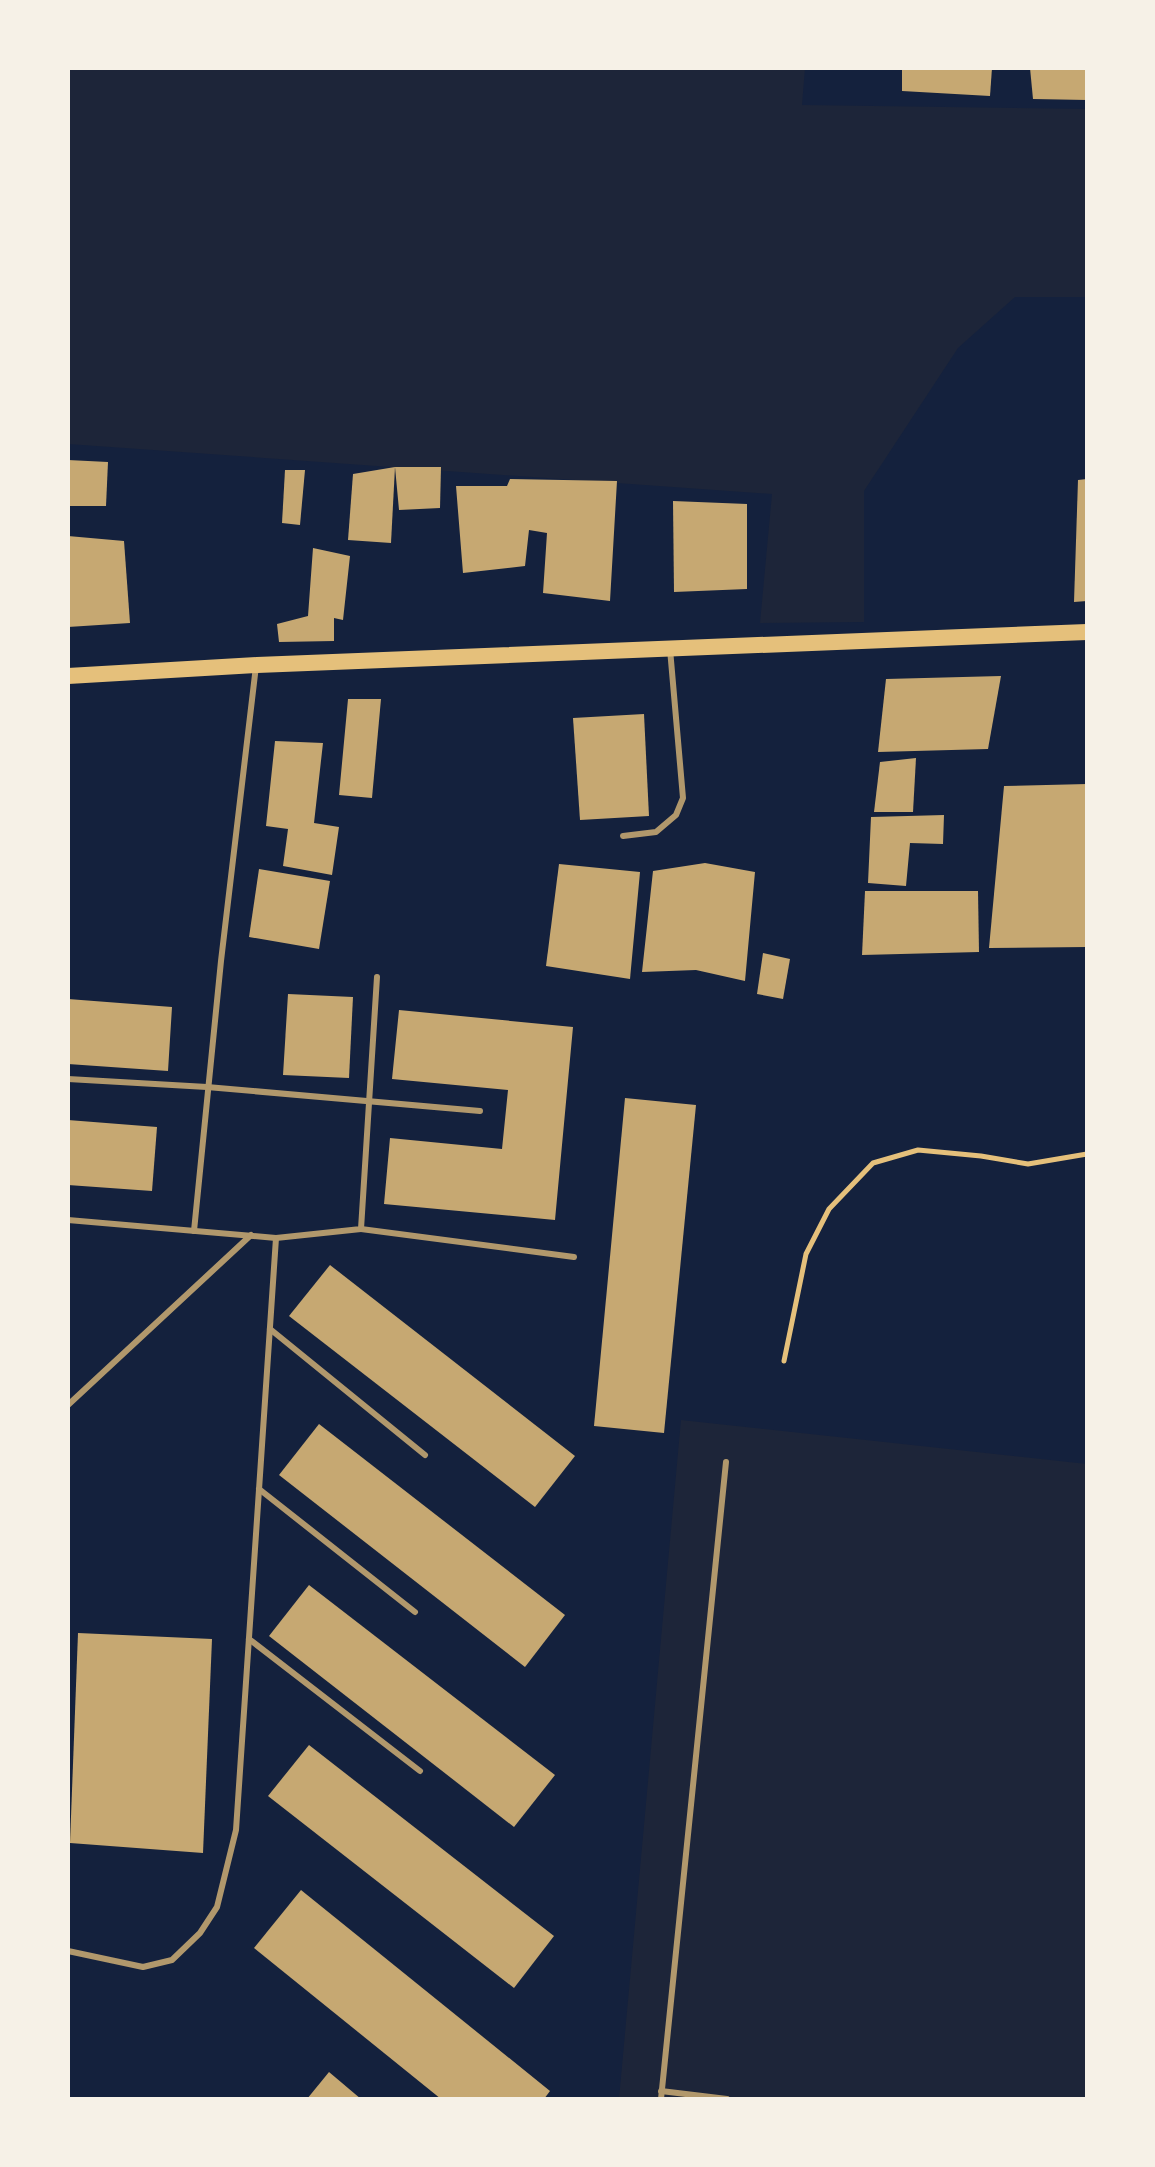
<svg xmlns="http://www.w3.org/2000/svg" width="1155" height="2167" font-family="'Fira Sans Condensed',sans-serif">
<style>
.green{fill:#1d2539}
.building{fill:#c6a872}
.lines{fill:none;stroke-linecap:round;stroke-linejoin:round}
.path{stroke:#e5c07b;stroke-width:5}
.service{stroke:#b1986c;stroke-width:6}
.secondary{stroke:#e5c07b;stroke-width:16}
</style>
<rect width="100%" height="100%" fill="#14213d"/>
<!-- green -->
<g class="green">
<path d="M68,68H805L802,105L1087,109V297H1015L958,348L864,491V622L760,623L772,494L68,444Z"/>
<path d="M681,1420L1087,1464V2099H619Z"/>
</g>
<!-- building -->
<g class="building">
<path d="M902,68H992L990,96L902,91Z"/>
<path d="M1030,68H1087V100L1033,99Z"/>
<path d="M68,460L108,462L106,506H68Z"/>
<path d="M395,467H441L440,508L399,510Z"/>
<path d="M395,467L391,543L348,540L353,474Z"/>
<path d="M285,470H305L300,525L282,523Z"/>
<path d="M510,479L617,481L610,601L543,593L547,533L529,530L525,566L463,573L456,486H507Z"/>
<path d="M1087,479V601L1074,602L1078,480Z"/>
<path d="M673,501L747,504V589L674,592Z"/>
<path d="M68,536L124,541L130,623L68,627Z"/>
<path d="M313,548L350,556L343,620L334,618V641L279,642L277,624L308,616Z"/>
<path d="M1001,676L988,749L878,752L886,679Z"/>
<path d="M348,699H381L372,798L339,795Z"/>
<path d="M644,714L649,816L580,820L573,718Z"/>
<path d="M275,741L323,743L314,823L339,827L332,875L283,866L288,829L266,826Z"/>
<path d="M916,758L913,812H874L880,762Z"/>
<path d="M1087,784V947L989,948L1004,786Z"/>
<path d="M944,815L943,844L910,843L906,886L868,883L871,817Z"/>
<path d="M705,863L755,872L745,981L696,970L642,972L653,871Z"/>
<path d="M559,864L640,872L630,979L546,966Z"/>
<path d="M259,869L330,881L319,949L249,937Z"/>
<path d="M865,891H978L979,952L862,955Z"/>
<path d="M763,953L790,959L783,999L757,994Z"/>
<path d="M288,994L353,997L349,1078L283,1075Z"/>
<path d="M68,999L172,1007L168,1071L68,1064Z"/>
<path d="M399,1010L573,1027L555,1220L384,1204L390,1138L502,1149L508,1090L392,1079Z"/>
<path d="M625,1098L696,1105L664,1433L594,1426Z"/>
<path d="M68,1120L157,1127L152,1191L68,1185Z"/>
<path d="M330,1265L575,1456L535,1507L289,1316Z"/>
<path d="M319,1424L565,1615L525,1667L279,1475Z"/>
<path d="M309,1585L555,1775L514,1827L269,1636Z"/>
<path d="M78,1633L212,1639L203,1853L70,1843Z"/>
<path d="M309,1745L554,1936L514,1988L268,1796Z"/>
<path d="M301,1890L550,2091L544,2099H441L254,1948Z"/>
<path d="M329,2072L361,2099H307Z"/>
</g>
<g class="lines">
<!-- path -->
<path class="path" d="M784,1361L806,1254L829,1209L873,1163L918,1150L981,1156L1028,1164L1087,1154"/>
<!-- service -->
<g class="service">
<path d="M623,836L656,832L676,815L683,798L670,649"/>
<path d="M68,1079L207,1087L480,1111"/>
<path d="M68,1220L276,1238L236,1830L217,1907L200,1933L172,1960L143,1967L68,1951"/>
<path d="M361,1229L574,1257"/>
<path d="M194,1231L221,961L256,666"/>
<path d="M276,1238L361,1229L377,977"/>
<path d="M270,1329L425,1455"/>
<path d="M68,1405L251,1235"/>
<path d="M259,1489L415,1612"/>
<path d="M249,1639L420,1771"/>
<path d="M661,2091L727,2099"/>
<path d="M661,2099L726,1462"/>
</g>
<!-- secondary -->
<path class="secondary" d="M68,676L257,665L1087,632"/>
</g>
<!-- border -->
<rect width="1155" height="2167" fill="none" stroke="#f6f1e7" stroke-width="140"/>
</svg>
